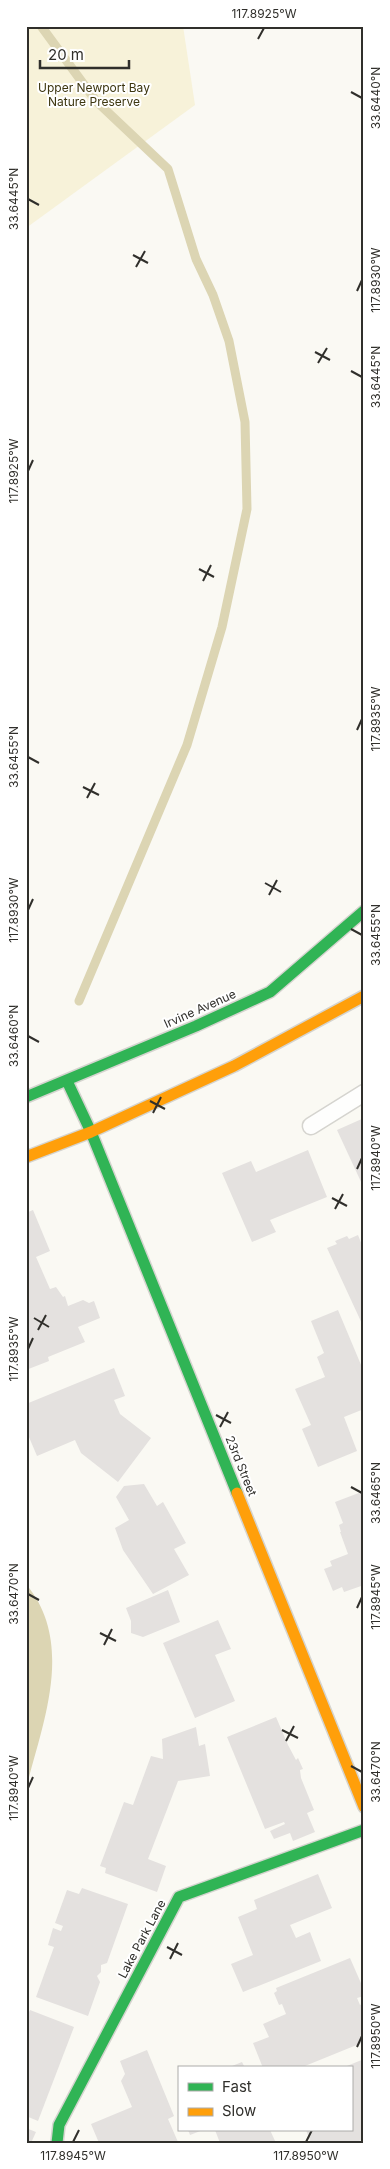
<svg xmlns="http://www.w3.org/2000/svg" width="390" height="2169" font-family="Inter,sans-serif">
<style>
.green{fill:#f7f2d9}
.water{fill:#dcd5b3}
.lines{fill:none;stroke-linecap:round;stroke-linejoin:round}
.stream{stroke:#dcd5b3;stroke-width:9}
.building{fill:#e4e1df}
.lane-casing{stroke:#d5d4cf;stroke-width:19}
.fast-casing{stroke:#d5d4cf;stroke-width:14}
.slow-casing{stroke:#d5d4cf;stroke-width:14}
.lane{stroke:#fefefd;stroke-width:16}
.fast{stroke:#30b455;stroke-width:11}
.slow{stroke:#ff9f0a;stroke-width:11}
.ticks{fill:none;stroke:#302f2b;stroke-width:2}
.labels{text-anchor:middle;stroke-width:4;stroke-linejoin:round;paint-order:stroke}
.park-label{font-size:12px;fill:#3d3610;stroke:#fff}
.street-label{font-size:12px;fill:#302f2b;stroke:#fff}
.neatline{fill:none;stroke:#302f2b;stroke-width:2}
.ticks-label{font-size:12px;text-anchor:middle;fill:#302f2b}
</style>
<rect width="100%" height="100%" fill="#faf9f3"/>
<!-- green -->
<path class="green" d="M26,26H183L195,105L26,228Z"/>
<!-- water -->
<path class="water" d="M26,1584C76,1644 42,1724 26,1789Z"/>
<g class="lines">
<!-- stream -->
<path class="stream" d="M41,26L96,101L168,169L196,259L213,295L229,341L245,422L247,509L222,627L187,745L79,1001"/>
</g>
<!-- building -->
<g class="building">
<path d="M364,1118V1183L362,1184L337,1130Z"/>
<path d="M308,1150L327,1197L270,1220L276,1232L252,1242L222,1173L251,1161L256,1172Z"/>
<path d="M33,1210L50,1251L36,1257L50,1289L56,1287L63,1297L65,1296L68,1306L83,1300L89,1303L94,1301L100,1318L78,1327L85,1342L48,1357L49,1361L26,1370V1213Z"/>
<path d="M358,1235L364,1250V1328L327,1248L337,1244L335,1241L347,1236L349,1239Z"/>
<path d="M338,1310L364,1372V1409L344,1417L357,1451L318,1467L302,1429L311,1425L295,1389L325,1377L317,1357L324,1353L311,1321Z"/>
<path d="M114,1368L125,1396L114,1400L120,1414L151,1438L118,1482L81,1453L75,1440L37,1456L26,1430V1404Z"/>
<path d="M144,1484L157,1506L163,1502L186,1543L174,1549L189,1575L153,1594L123,1550L115,1528L129,1520L116,1497L124,1486Z"/>
<path d="M364,1491V1585L344,1592L342,1587L333,1591L324,1569L332,1566L330,1561L348,1554L340,1532H341L339,1525L343,1523L335,1502Z"/>
<path d="M168,1590L180,1622L143,1637L131,1633V1621L126,1608Z"/>
<path d="M218,1620L231,1649L215,1655L235,1701L195,1718L163,1643Z"/>
<path d="M276,1717L288,1745L296,1760L298,1758L303,1769L300,1770L301,1778L314,1810L307,1813L315,1832L293,1841L290,1833L274,1839L270,1831L285,1824L284,1822L265,1829L227,1737Z"/>
<path d="M196,1727L199,1746L205,1744L210,1776L178,1781L148,1859L166,1866L157,1892L105,1873L106,1868L100,1866L124,1802L133,1805L151,1756L163,1759L162,1739Z"/>
<path d="M318,1874L332,1908L290,1925L296,1938L310,1932L321,1961L243,1992L231,1964L253,1955L238,1917L257,1909L254,1900Z"/>
<path d="M82,1888L128,1904L107,1963L101,1965V1972L97,1976L100,1982L88,2016L36,1997L54,1947L48,1945L53,1928L61,1931L63,1926L55,1923L67,1890L79,1894Z"/>
<path d="M350,1958L364,1990V1996L357,1998L360,2005L364,2003V2042L300,2068H263L253,2043L269,2037L263,2024L286,2014L282,2004L279,2005L274,1993L277,1991L276,1988Z"/>
<path d="M30,2010L74,2027L38,2121L26,2116V2018Z"/>
<path d="M147,2050L174,2116L168,2119L178,2142L99,2143L91,2124L132,2107L121,2081L125,2074L120,2061Z"/>
<path d="M364,2059V2138L356,2143H311L306,2130H351V2068H342Z"/>
<path d="M242,2062L245,2068H227Z"/>
<path d="M26,2128L36,2132L31,2143H26Z"/>
<path d="M188,2130H203L190,2135Z"/>
<path d="M215,2130H270L276,2143H220Z"/>
</g>
<g class="lines">
<defs>
<path id="lane" d="M311,1126L364,1093"/>
<g id="fast">
<path d="M67,1081L91,1132L237,1493"/>
<path d="M26,1097L196,1026L270,992L364,911"/>
<path d="M57,2143L59,2125L179,1897L364,1830"/>
</g>
<g id="slow">
<path d="M26,1157L91,1132L234,1066L364,996"/>
<path d="M237,1493L364,1807"/>
</g>
</defs>
<!-- lane casing -->
<use href="#lane" class="lane-casing"/>
<!-- fast casing -->
<use href="#fast" class="fast-casing"/>
<!-- slow casing -->
<use href="#slow" class="slow-casing"/>
<!-- lane -->
<use href="#lane" class="lane"/>
<!-- fast -->
<use href="#fast" class="fast"/>
<!-- slow -->
<use href="#slow" class="slow"/>
</g>
<!-- ticks -->
<path class="ticks" d="M258,39L264,28M351,92L362,98M28,199L39,205M133,255L148,263M136,267L145,251M357,291L362,280M315,352L330,360M318,363L327,348M351,371L362,377M28,471L33,460M199,569L214,577M203,581L211,565M357,730L362,719M28,757L39,763M83,787L99,795M87,798L95,783M265,883L281,892M269,895L277,880M28,910L33,899M351,929L362,935M28,1036L39,1042M150,1101L165,1109M153,1113L161,1097M357,1169L362,1158M332,1198L347,1206M335,1209L343,1194M34,1318L49,1327M38,1330L46,1315M28,1349L33,1338M216,1415L231,1423M220,1427L228,1412M351,1487L362,1493M28,1594L39,1600M357,1608L362,1597M100,1633L116,1641M104,1645L112,1629M282,1730L298,1738M286,1741L294,1726M351,1766L362,1772M28,1788L33,1777M167,1947L182,1955M170,1959L178,1943M357,2047L362,2036M73,2142L79,2130M306,2142L312,2130"/>
<g class="labels">
<!-- park labels -->
<g class="park-label">
<text x="94" y="92">Upper Newport Bay<tspan x="94" dy="14">Nature Preserve</tspan></text>
</g>
<!-- street labels -->
<g class="street-label">
<text transform="translate(200 1009) rotate(-24)" y="4">Irvine Avenue</text>
<text transform="translate(241 1466) rotate(68)" y="4">23rd Street</text>
<text transform="translate(142 1939) rotate(-62)" y="4">Lake Park Lane</text>
</g>
</g>
<!-- border -->
<rect width="390" height="2169" fill="none" stroke="#ffffff" stroke-width="55"/>
<!-- legend -->
<rect x="178" y="2066" width="175" height="65" fill="#ffffff" stroke="#acacaa"/>
<rect x="188" y="2083" width="25" height="8" fill="#30b455" stroke="#acacaa"/>
<text x="222" y="2092" font-size="15" fill="#302f2b">Fast</text>
<rect x="188" y="2108" width="25" height="8" fill="#ff9f0a" stroke="#acacaa"/>
<text x="222" y="2116" font-size="15" fill="#302f2b">Slow</text>
<!-- scale -->
<path d="M40 60v8h89v-8" fill="none" stroke="#302f2b" stroke-width="2.5"/>
<text x="48" y="60" font-size="15" fill="#302f2b" stroke="#ffffff" stroke-width="4" paint-order="stroke">20 m</text>
<rect x="28" y="28" width="334" height="2114" class="neatline"/>
<g class="ticks-label">
<text x="264" y="18">117.8925°W</text>
<text transform="translate(376 98) rotate(-90)" y="4">33.6440°N</text>
<text transform="translate(14 199) rotate(-90)" y="4">33.6445°N</text>
<text transform="translate(376 280) rotate(-90)" y="4">117.8930°W</text>
<text transform="translate(376 377) rotate(-90)" y="4">33.6445°N</text>
<text transform="translate(14 471) rotate(-90)" y="4">117.8925°W</text>
<text transform="translate(376 719) rotate(-90)" y="4">117.8935°W</text>
<text transform="translate(14 757) rotate(-90)" y="4">33.6455°N</text>
<text transform="translate(14 910) rotate(-90)" y="4">117.8930°W</text>
<text transform="translate(376 935) rotate(-90)" y="4">33.6455°N</text>
<text transform="translate(14 1036) rotate(-90)" y="4">33.6460°N</text>
<text transform="translate(376 1158) rotate(-90)" y="4">117.8940°W</text>
<text transform="translate(14 1349) rotate(-90)" y="4">117.8935°W</text>
<text transform="translate(376 1493) rotate(-90)" y="4">33.6465°N</text>
<text transform="translate(14 1594) rotate(-90)" y="4">33.6470°N</text>
<text transform="translate(376 1597) rotate(-90)" y="4">117.8945°W</text>
<text transform="translate(376 1772) rotate(-90)" y="4">33.6470°N</text>
<text transform="translate(14 1788) rotate(-90)" y="4">117.8940°W</text>
<text transform="translate(376 2036) rotate(-90)" y="4">117.8950°W</text>
<text x="73" y="2160">117.8945°W</text>
<text x="306" y="2160">117.8950°W</text>
</g>
</svg>
